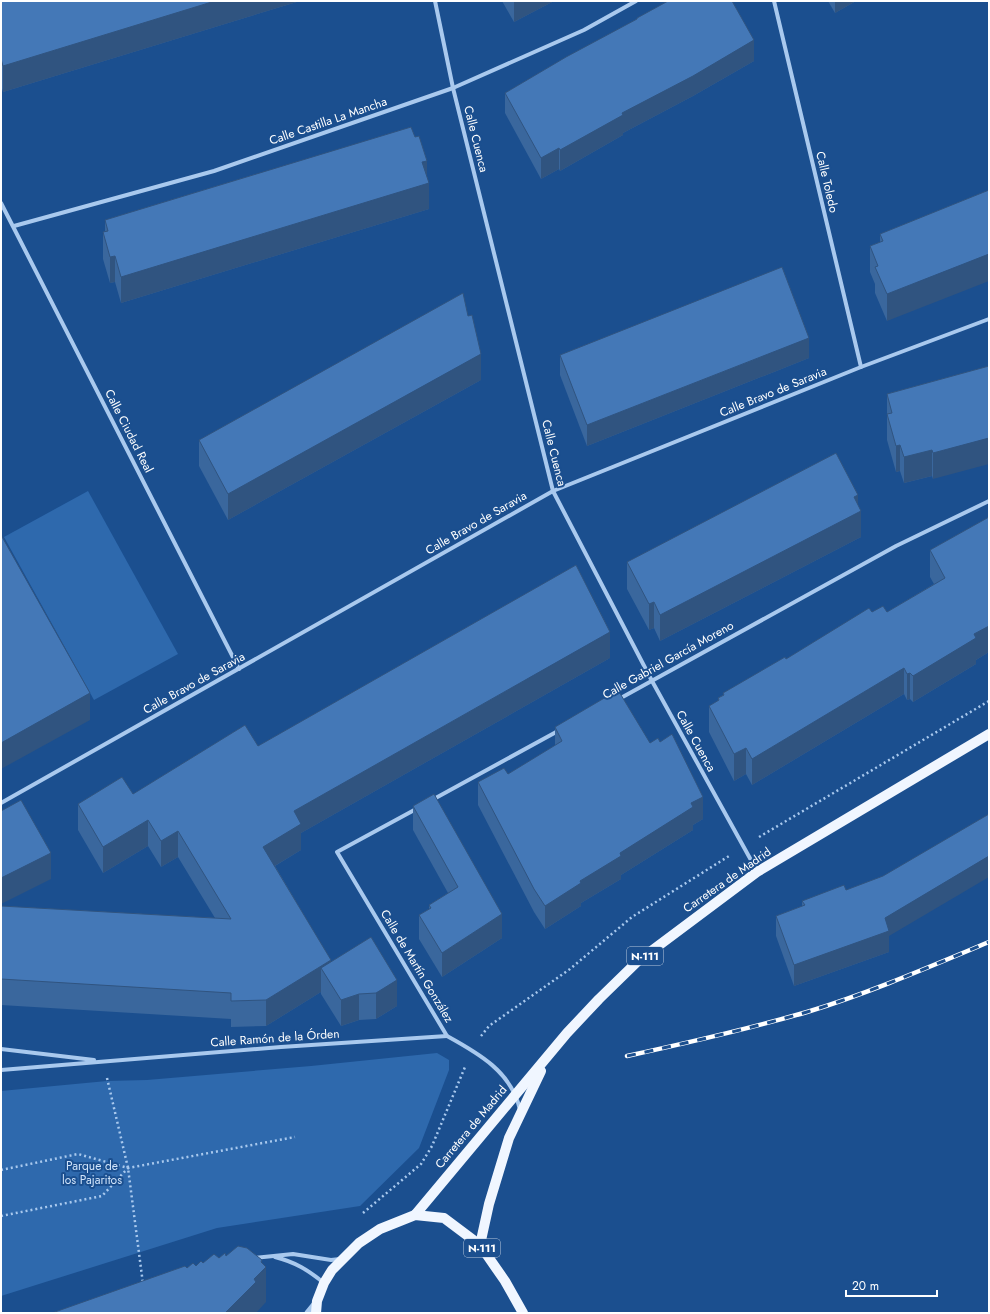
<svg xmlns="http://www.w3.org/2000/svg" width="990" height="1314" font-family="Jost,sans-serif">
<style>
.green{fill:#2e69ad}
.lines{fill:none;stroke-linecap:round;stroke-linejoin:round}
.path{stroke:#a9c9ee;stroke-width:2.5;stroke-dasharray:2 3;stroke-linecap:butt}
.minor{stroke:#a9c9ee;stroke-width:4}
.tertiary{stroke:#a9c9ee;stroke-width:7}
.primary{stroke:#f0f6ff;stroke-width:10}
.rail-casing{stroke:#fff;stroke-width:4.5}
.rail{stroke:#1b4f8f;stroke-width:3;stroke-dasharray:9;stroke-linecap:butt}
.wall{fill:#3a679d}
.shaded-wall{fill:#305480}
.building{fill:#4478b7;stroke:#305480}
.labels{text-anchor:middle;stroke-width:4;stroke-linejoin:round;paint-order:stroke}
.shield{fill:#1b4f8f;stroke:#bbcadd;stroke-width:1}
.shield-label{font-size:11px;font-weight:bold;fill:#fff}
.street-label{font-size:12px;fill:#fff;stroke:#1b4f8f}
.park-label{font-size:12px;fill:#cfe3fa;stroke:#1b4f8f}
</style>
<rect width="100%" height="100%" fill="#1b4f8f"/>
<!-- green -->
<g class="green">
<path d="M88,491L178,654L94,700L4,537Z"/>
<path d="M437,1053L449,1060V1070L419,1148L360,1206L217,1228L1,1296V1091L107,1081L147,1080L311,1066Z"/>
</g>
<g class="lines">
<!-- path -->
<g class="path">
<path d="M759,837L989,701"/>
<path d="M481,1036L489,1026L570,969L632,917L729,856"/>
<path d="M107,1078L128,1168L143,1284"/>
<path d="M1,1170L78,1154L128,1168L295,1137"/>
<path d="M363,1213L421,1164L432,1146L465,1067"/>
<path d="M1,1216L102,1196L128,1168"/>
</g>
<!-- minor -->
<g class="minor">
<path d="M435,1L453,88L553,491L652,681L757,871"/>
<path d="M774,1L861,367"/>
<path d="M1,203L239,669"/>
<path d="M14,226L214,171L453,88L584,30L636,1"/>
<path d="M619,699L896,546L989,501"/>
<path d="M432,800L558,731"/>
<path d="M1,803L553,491L861,367L989,319"/>
<path d="M418,808L337,852L447,1036C478,1053 512,1072 520,1110"/>
<path d="M1,1049L94,1060"/>
<path d="M1,1070L281,1047L447,1036"/>
<path d="M275,1257C295,1262 308,1270 324,1283"/>
<path d="M253,1258L293,1254L331,1260L340,1259"/>
</g>
<!-- tertiary -->
<path class="tertiary" d="M308,1313L317,1302"/>
<!-- primary -->
<g class="primary">
<path d="M415,1215L567,1033L599,999L638,961L757,872L989,734"/>
<path d="M480,1245L489,1204L509,1138L541,1071"/>
<path d="M316,1313L317,1301L324,1283L332,1270L359,1243L380,1229L415,1215L444,1218L480,1245L505,1281L523,1313"/>
</g>
<defs>
<path id="rail" d="M627,1056C687,1043 748,1029 807,1012C869,993 929,967 989,942"/>
</defs>
<!-- rail casing -->
<use href="#rail" class="rail-casing"/>
<!-- rail -->
<use href="#rail" class="rail"/>
</g>
<!-- wall -->
<g class="wall">
<path d="M1,1H300L3,92L1,85Z"/>
<path d="M502,1H554L514,22Z"/>
<path d="M828,1H856L835,13Z"/>
<path d="M637,18L754,61L693,96L623,133V135L560,171L559,169L541,179L505,113V93L637,19Z"/>
<path d="M427,177L429,209L121,303L115,282L110,283L103,259V232H105V220Z"/>
<path d="M989,190L887,321L875,293V284L870,272V246L880,242V234Z"/>
<path d="M560,355L809,358L587,446L560,375Z"/>
<path d="M989,366L933,479L932,476L904,483L900,471L896,472L887,440V394Z"/>
<path d="M481,380L228,520L199,466V440Z"/>
<path d="M858,505L861,537L660,641L654,628L649,630L627,589V562Z"/>
<path d="M989,517V652L976,660V664L913,702L910,699L907,700L904,694L752,785L746,774L734,781L709,732V706L718,701V698L723,695V693L786,659L872,612H887L934,584L930,577V550Z"/>
<path d="M610,658L301,833V850L275,866L331,961L397,1006L376,1019L359,1020L341,1026L321,994V992L266,1026L231,1027V1019L1,1005V906L215,918L178,857L161,867L148,846L103,873L78,830V804L133,794L258,746Z"/>
<path d="M555,727L650,743L703,819L693,825V830L621,875V879L581,903V906L545,929L534,912L478,805V782L508,774L555,746Z"/>
<path d="M413,806L502,938L442,977L419,939V915L429,909V905L448,893L413,830Z"/>
<path d="M846,890L889,936V952L794,986L776,936V916L802,906V901Z"/>
</g>
<!-- shaded-wall -->
<g class="shaded-wall">
<path d="M215,1H300L3,92V66Z"/>
<path d="M514,1H554L514,22Z"/>
<path d="M835,1H856L835,13Z"/>
<path d="M754,40V61L693,96L623,133V135L560,171V150L622,113Z"/>
<path d="M559,148V169L541,179V158Z"/>
<path d="M427,161V184L429,183V209L121,303V277Z"/>
<path d="M989,254V281L887,321V294Z"/>
<path d="M115,256V282L110,283V257Z"/>
<path d="M809,338V358L587,446V425Z"/>
<path d="M481,354V380L228,520V494Z"/>
<path d="M989,438V464L933,479V453Z"/>
<path d="M900,445V471L896,472V446Z"/>
<path d="M932,450V476L904,483V457Z"/>
<path d="M858,495V513L861,511V537L660,641V615Z"/>
<path d="M654,602V628L649,630V604Z"/>
<path d="M989,626V652L976,660V664L913,702V676L974,634Z"/>
<path d="M610,632V658L301,833V850L263,873V847L294,811Z"/>
<path d="M904,668V694L752,785V759Z"/>
<path d="M910,673V699L907,700V674Z"/>
<path d="M90,693V720L1,769V743Z"/>
<path d="M746,748V774L734,781V754Z"/>
<path d="M703,797V819L693,825V830L621,875V879L581,903V906L545,929V906L691,803Z"/>
<path d="M148,820V846L103,873V847Z"/>
<path d="M178,831V857L161,867V841Z"/>
<path d="M51,853V879L1,904V878Z"/>
<path d="M989,856V877L889,936V952L794,986V965L885,918Z"/>
<path d="M502,914V938L442,977V953Z"/>
<path d="M331,960V984L321,968V992L266,1026V1000Z"/>
<path d="M397,980V1006L376,1019V993Z"/>
<path d="M359,994V1020L341,1026V1000Z"/>
<path d="M262,1260V1272L266,1267V1302L256,1313H225L254,1279Z"/>
</g>
<!-- building -->
<g class="building">
<path d="M1,1H215L3,66L1,59Z"/>
<path d="M668,1H732L754,40L693,76L622,113L623,115L560,150L559,148L541,158L505,93L566,57L637,19V18Z"/>
<path d="M411,127L415,137L419,136L427,161L422,162L429,183L121,277L115,256L110,257L103,232L108,231L105,220Z"/>
<path d="M989,190V254L887,294L875,267L878,266L870,246L883,241L880,234Z"/>
<path d="M782,267L809,338L587,425L560,355Z"/>
<path d="M463,293L468,316L472,315L481,354L228,494L199,440Z"/>
<path d="M989,366V438L933,453L932,450L904,457L900,445L896,446L887,414L892,413L887,394Z"/>
<path d="M836,453L858,495L854,497L861,511L660,615L654,602L649,604L627,562Z"/>
<path d="M989,517V626L974,634L976,638L913,676L910,673L907,674L904,668L752,759L746,748L734,754L709,706L719,700L718,698L724,695L723,693L785,657L786,659L869,608L872,612L883,606L887,612L945,578L930,550Z"/>
<path d="M1,535L90,693L1,743Z"/>
<path d="M576,565L610,632L294,811L301,824L263,847L331,960L266,1000L231,1001V993L1,979V906L231,919L178,831L161,841L148,820L103,847L78,804L122,777L133,794L245,725L258,746Z"/>
<path d="M618,690L650,743L658,738L660,742L672,734L703,797L691,803L693,807L620,853L621,856L580,881L581,883L545,906L534,889L478,782L504,768L508,774L562,741L555,727Z"/>
<path d="M434,794L502,914L442,953L419,915L431,908L429,905L458,887L413,806Z"/>
<path d="M21,800L51,853L1,878V811Z"/>
<path d="M989,814V856L885,918L889,931L794,965L776,916L805,905L802,901L844,885L846,890L883,876Z"/>
<path d="M371,937L397,980L376,993L359,994L341,1000L321,968Z"/>
<path d="M238,1246L247,1248L262,1260L261,1262L266,1267L254,1279L256,1282L225,1313H52L185,1266L187,1268L193,1263L196,1266L201,1261L203,1263L214,1254L219,1258L225,1253L226,1256Z"/>
</g>
<g class="labels">
<!-- shield labels -->
<g class="shield">
<rect x="627" y="947" width="36" height="18" rx="3"/>
<rect x="464" y="1239" width="36" height="18" rx="3"/>
</g>
<g class="shield-label">
<text x="645" y="960">N-111</text>
<text x="482" y="1252">N-111</text>
</g>
<!-- street labels -->
<g class="street-label">
<text transform="translate(328 121) rotate(-19)" y="4">Calle Castilla La Mancha</text>
<text transform="translate(476 139) rotate(76)" y="4">Calle Cuenca</text>
<text transform="translate(827 182) rotate(77)" y="4">Calle Toledo</text>
<text transform="translate(773 392) rotate(-22)" y="4">Calle Bravo de Saravia</text>
<text transform="translate(129 431) rotate(63)" y="4">Calle Ciudad Real</text>
<text transform="translate(554 453) rotate(76)" y="4">Calle Cuenca</text>
<text transform="translate(476 523) rotate(-30)" y="4">Calle Bravo de Saravia</text>
<text transform="translate(668 660) rotate(-29)" y="4">Calle Gabriel García Moreno</text>
<text transform="translate(194 683) rotate(-29)" y="4">Calle Bravo de Saravia</text>
<text transform="translate(696 741) rotate(61)" y="4">Calle Cuenca</text>
<text transform="translate(727 880) rotate(-35)" y="4">Carretera de Madrid</text>
<text transform="translate(417 966) rotate(59)" y="4">Calle de Martín González</text>
<text transform="translate(275 1038) rotate(-4)" y="4">Calle Ramón de la Órden</text>
<text transform="translate(471 1127) rotate(-50)" y="4">Carretera de Madrid</text>
</g>
<!-- park labels -->
<g class="park-label">
<text x="92" y="1170">Parque de<tspan x="92" dy="14">los Pajaritos</tspan></text>
</g>
</g>
<!-- border -->
<rect width="990" height="1314" fill="none" stroke="#ffffff" stroke-width="4"/>
<!-- scale -->
<path d="M846 1290v6h91v-6" fill="none" stroke="#ffffff" stroke-width="2"/>
<text x="852" y="1290" font-size="12" fill="#ffffff" stroke="#1b4f8f" stroke-width="3" paint-order="stroke">20 m</text>
</svg>
